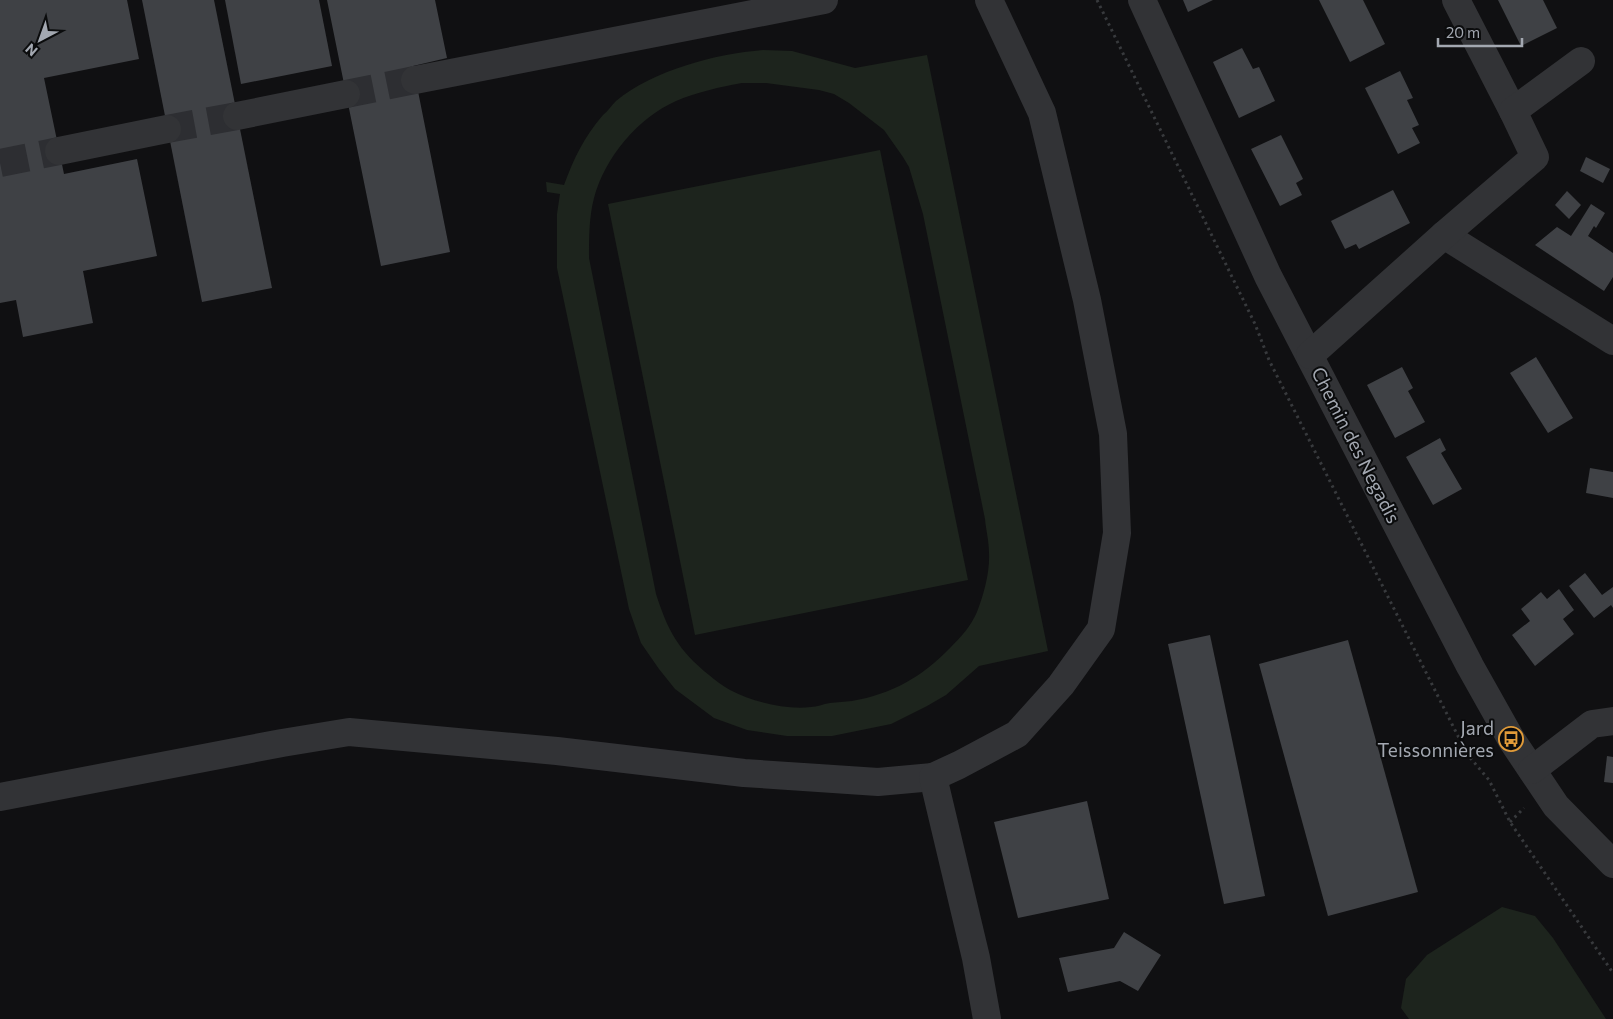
<svg xmlns="http://www.w3.org/2000/svg" width="1613" height="1019" font-family="Commissioner,sans-serif">
<style>
.green{fill:#1d241d;fill-rule:evenodd}
.building{fill:#3f4145}
.lines{fill:none;stroke-linecap:round;stroke-linejoin:round}
.minor-tunnel{stroke:#2d2e32;stroke-width:28;stroke-dasharray:28 14;stroke-linecap:butt}
.path{stroke:#383a3d;stroke-width:3;stroke-dasharray:2.5 4;stroke-linecap:butt}
.minor{stroke:#323336;stroke-width:28}
.labels{text-anchor:middle;stroke-width:4;stroke-linejoin:round;paint-order:stroke}
.street-label{font-size:19px;fill:#a3a8b1;stroke:#0b0c0d}
.poi-label{font-size:19px;fill:#a3a8b1;stroke:#0b0c0d;text-anchor:end}
</style>
<rect width="100%" height="100%" fill="#101012"/>
<!-- green -->
<g class="green">
<path d="M763,50L792,51L855,68L927,55L1048,651L979,666L946,695L927,706L891,724L832,736H787L747,730L714,718L675,689L659,669L641,643L629,609L557,268V214L560,194L547,192L546,182L564,185C574,158 584,137 603,115C608,111 612,105 616,101C654,70 715,54 763,50ZM742,83H766L819,90L834,94L849,103L884,130L903,157L909,167L923,214L985,519C986,530 989,541 989,553C990,572 984,594 977,612C971,626 961,637 950,648C922,677 892,694 852,701C845,702 837,702 830,703C823,704 817,707 811,707C785,710 753,702 730,690C723,686 715,680 709,675C678,650 668,631 656,594L589,258C589,238 589,217 594,198C605,157 638,118 676,101C697,92 720,87 742,83Z"/>
<path d="M880,150L968,580L695,635L608,204Z"/>
<path d="M1502,907L1535,916L1553,938L1606,1019H1409L1401,1008L1406,979L1427,955Z"/>
</g>
<!-- building -->
<g class="building">
<path d="M0,0H127L139,59L44,78L64,174L137,159L157,256L83,271L93,323L23,337L16,300L0,303Z"/>
<path d="M142,0H214L272,288L202,302Z"/>
<path d="M225,0H319L332,66L241,84Z"/>
<path d="M327,0H435L447,58L413,66L450,252L381,266Z"/>
<path d="M1183,0H1213L1188,12Z"/>
<path d="M1319,0H1363L1385,44L1350,62Z"/>
<path d="M1498,0H1543L1557,28L1521,46Z"/>
<path d="M1242,48L1253,69L1259,67L1275,101L1239,118L1213,62Z"/>
<path d="M1400,71L1413,98L1407,100L1419,125L1412,128L1420,143L1398,154L1365,88Z"/>
<path d="M1281,135L1303,179L1296,183L1302,195L1280,206L1251,149Z"/>
<path d="M1586,157L1610,169L1603,183L1580,171Z"/>
<path d="M1393,190L1410,223L1359,249L1356,244L1345,249L1331,221Z"/>
<path d="M1567,191L1581,205L1569,219L1555,205Z"/>
<path d="M1591,204L1605,213L1596,228L1594,226L1588,236L1613,253V277L1604,291L1535,245L1557,227L1571,236Z"/>
<path d="M1536,357L1573,418L1548,433L1510,373Z"/>
<path d="M1402,367L1413,388L1408,391L1425,422L1395,438L1367,385Z"/>
<path d="M1440,438L1446,450L1441,453L1462,489L1433,505L1406,457Z"/>
<path d="M1590,468L1613,472V498L1586,493Z"/>
<path d="M1585,573L1602,595L1613,587V608L1611,605L1594,618L1569,586Z"/>
<path d="M1559,589L1574,610L1563,619L1574,634L1535,666L1512,635L1530,621L1521,609L1541,592L1547,599Z"/>
<path d="M1210,635L1265,896L1224,904L1168,644Z"/>
<path d="M1348,640L1418,892L1328,916L1259,664Z"/>
<path d="M1607,756L1613,757V783L1604,782Z"/>
<path d="M1087,801L1109,899L1018,918L994,822Z"/>
<path d="M1124,932L1161,955L1138,991L1120,981L1068,992L1059,958L1114,948Z"/>
</g>
<g class="lines">
<!-- minor-tunnel -->
<g class="minor-tunnel">
<path d="M346,94L415,80"/>
<path d="M167,129L237,116"/>
<path d="M0,163L59,151"/>
</g>
<!-- path -->
<g class="path">
<path d="M1097,0L1255,324L1269,360L1467,754L1489,780L1510,822L1613,973"/>
<path d="M1510,822L1524,808"/>
</g>
<!-- minor -->
<g class="minor">
<path d="M1142,0L1268,276L1470,666L1511,739L1556,806L1613,864"/>
<path d="M1456,0L1513,111"/>
<path d="M415,80L824,0"/>
<path d="M237,116L346,94"/>
<path d="M59,151L167,129"/>
<path d="M1444,235L1613,341"/>
<path d="M1310,355L1444,235L1535,157L1513,111L1581,61"/>
<path d="M1532,770L1592,724L1613,721"/>
<path d="M0,797L282,743L349,732L557,751L744,773L878,782L933,777"/>
<path d="M987,1019L976,958L933,777L959,765L1017,734L1061,685L1101,629L1117,533L1113,434L1087,300L1042,113L989,0"/>
</g>
</g>
<!-- icons -->
<defs>
<symbol id="bus-ring" viewBox="-11 -11 22 22"><circle r="9.5" fill="#0b0c0d" stroke="#e19b39" stroke-width="1.5"/><path d="M-5-6H5V4H4V6H2V4H-2V6H-4V4H-5ZM-3.5-4V0h7V-4ZM-3.5 1.2v1.5H-2V1.2ZM2 1.2v1.5H3.5V1.2Z" fill="#e19b39"/></symbol>
</defs>
<g fill-rule="evenodd">
<use href="#bus-ring" x="1497" y="725" width="28" height="28"/>
</g>
<g class="labels">
<!-- street labels -->
<g class="street-label">
<text transform="translate(1356 445) rotate(63)" y="7">Chemin des Negadis</text>
</g>
<!-- poi labels -->
<g class="poi-label">
<text x="1494" y="735">Jard<tspan x="1494" dy="22">Teissonnières</tspan></text>
</g>
</g>
<!-- north arrow -->
<g transform="translate(40 40) rotate(221)" stroke="#0b0c0d" stroke-width="4" paint-order="stroke">
<path d="M0-4L9 19L0 12L-9 19Z" fill="#a3a8b1"/>
<text y="-8" font-size="14" font-weight="bold" text-anchor="middle" fill="#a3a8b1">N</text>
</g>
<!-- scale -->
<path d="M1438 38v8h84v-8" fill="none" stroke="#a3a8b1" stroke-width="2.5"/>
<text x="1446" y="38" font-size="15" fill="#a3a8b1" stroke="#0b0c0d" stroke-width="4" paint-order="stroke">20 m</text>
</svg>
